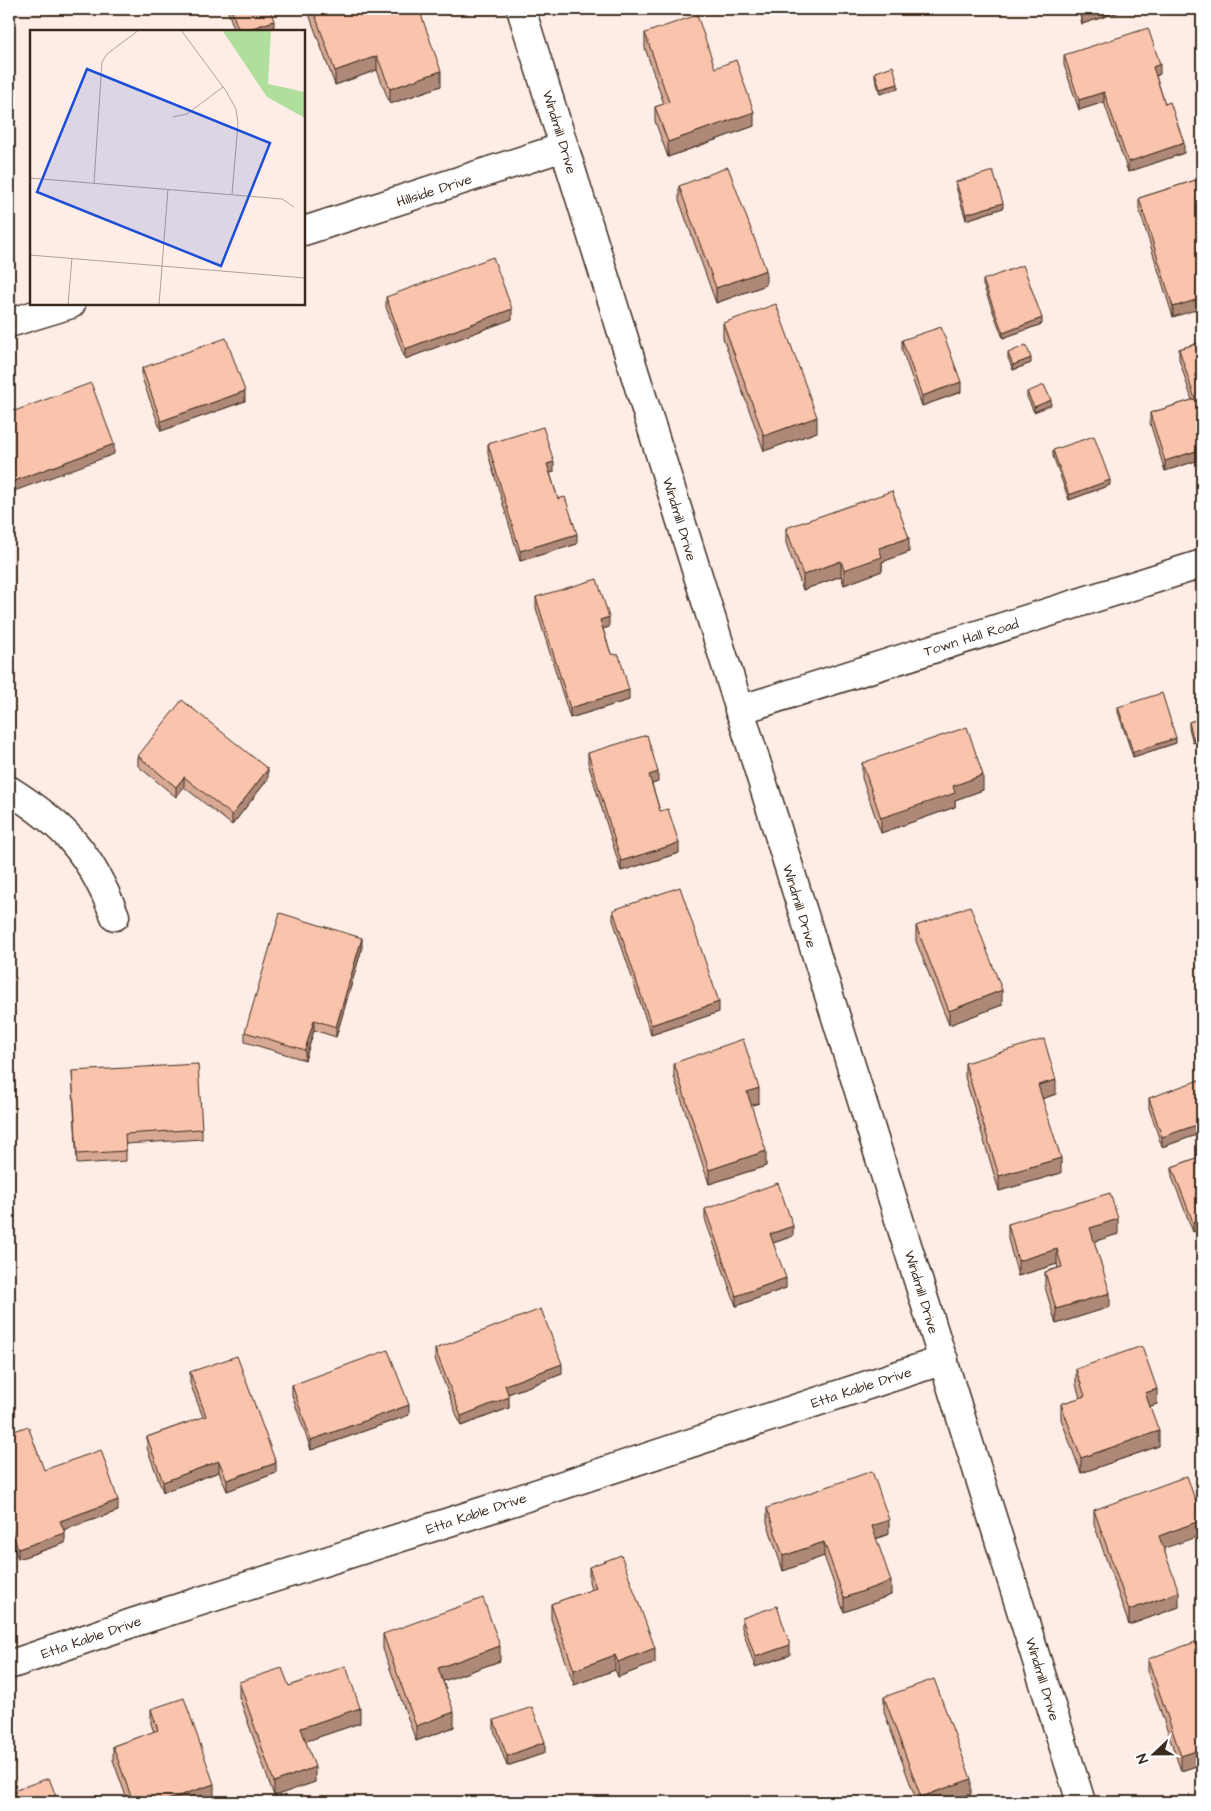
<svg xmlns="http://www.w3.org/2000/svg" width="1211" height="1811" font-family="'Architects Daughter',sans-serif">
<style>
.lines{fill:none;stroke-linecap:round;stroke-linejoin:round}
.minor-casing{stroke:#3b2a1e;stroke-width:31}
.minor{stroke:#fff;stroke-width:28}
.wall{fill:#d7a994;stroke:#3b2a1e}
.shaded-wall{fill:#af8978;stroke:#3b2a1e}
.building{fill:#fac4ac;stroke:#3b2a1e}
.labels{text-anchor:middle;stroke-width:4.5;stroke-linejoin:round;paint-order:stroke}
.street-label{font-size:14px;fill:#3b2a1e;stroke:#fff}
.inset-road{fill:none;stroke:#b09f96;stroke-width:1}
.view{fill:#1d4ed8;fill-opacity:0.15;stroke:#1d4ed8;stroke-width:2.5}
.inset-edge{fill:none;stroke:#3b2a1e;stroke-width:2.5}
</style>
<rect width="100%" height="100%" fill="#feede6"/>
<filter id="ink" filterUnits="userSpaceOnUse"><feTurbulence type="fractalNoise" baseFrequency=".02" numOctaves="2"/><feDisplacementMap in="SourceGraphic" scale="10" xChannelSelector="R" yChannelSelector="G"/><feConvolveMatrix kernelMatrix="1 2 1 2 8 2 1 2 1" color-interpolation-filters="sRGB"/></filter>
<g filter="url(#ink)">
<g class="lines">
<defs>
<g id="minor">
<path d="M521,9L1081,1802"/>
<path d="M304,231L564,147"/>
<path d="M9,323L71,304"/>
<path d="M739,710L1202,564"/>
<path d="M9,790C66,826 90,853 115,916"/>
<path d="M9,1665L135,1622L493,1508L944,1360"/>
</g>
</defs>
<!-- minor casing -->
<use href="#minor" class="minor-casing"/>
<!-- minor -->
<use href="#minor" class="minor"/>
</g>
<!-- wall -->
<g class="wall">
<path d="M227,9H270L274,31H235Z"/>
<path d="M310,9H365L367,16L441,86L390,104L377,70L335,85L310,17Z"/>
<path d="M1078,9H1128L1082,24Z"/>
<path d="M645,33L715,68L754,126L668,157L655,121V107L664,104L645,48Z"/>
<path d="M1064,55L1160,74L1156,76L1165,104L1184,153L1128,172L1104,102L1079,110L1064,65Z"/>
<path d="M875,72L898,89L880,94L875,77Z"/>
<path d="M1196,180L1173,317L1139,209V198Z"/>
<path d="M956,182L1003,208L966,220L956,187Z"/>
<path d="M679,186L766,285L716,303L679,200Z"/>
<path d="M983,280L1042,324L1003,338L983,285Z"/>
<path d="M386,297L512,319L405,359L386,307Z"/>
<path d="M723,323L817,432L764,451L723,338Z"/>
<path d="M902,340L961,392L922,406L902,350Z"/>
<path d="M1202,342V459L1165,471L1150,423V413L1192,400L1179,359V349Z"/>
<path d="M1008,353L1031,363L1013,370L1008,358Z"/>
<path d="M142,368L245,401L161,431L142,378Z"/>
<path d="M1027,392L1051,405L1034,412L1027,397Z"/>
<path d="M488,444L554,472L550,473L558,499L577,544L520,561L488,454Z"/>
<path d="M1053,450L1110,485L1069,500L1053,456Z"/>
<path d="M786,528L909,552L882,562V571L844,585L841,576L803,590L786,543Z"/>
<path d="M536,597L609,627L603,629L611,654L629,700L570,718L536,608Z"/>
<path d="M1118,707L1176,743L1133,757L1118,712Z"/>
<path d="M1202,718L1193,743L1189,728V722Z"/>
<path d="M588,753L658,782L652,784L660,811L679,853L621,871L588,763Z"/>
<path d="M138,756L268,779L232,825L184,787L176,797L138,766Z"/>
<path d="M862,763L983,790L955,800V807L881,833L862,778Z"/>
<path d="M613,910L719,1012L651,1035L613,920Z"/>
<path d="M916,926L1002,1005L949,1025L916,941Z"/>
<path d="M362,948L336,1037L314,1030L305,1060L245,1042V1032Z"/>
<path d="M674,1063L759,1103L751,1105L766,1166L709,1184L674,1077Z"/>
<path d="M965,1063L1056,1094L1042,1099L1061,1173L999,1191L965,1077Z"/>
<path d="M72,1071L202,1129V1139L126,1144V1161L77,1164Z"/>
<path d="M1202,1089V1133L1162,1147L1149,1108V1098Z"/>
<path d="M1202,1156L1193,1232L1172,1177V1167Z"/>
<path d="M705,1209L793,1236L773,1243L786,1288L736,1306L705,1219Z"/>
<path d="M1008,1224L1118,1234L1094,1241L1110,1307L1056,1324L1045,1287V1272L1058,1268L1057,1264L1018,1276L1008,1239Z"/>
<path d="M435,1349L562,1374L508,1394L509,1408L461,1426L435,1359Z"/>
<path d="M1076,1369L1157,1404L1150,1406L1159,1446L1081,1473L1061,1419V1404L1080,1398L1076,1384Z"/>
<path d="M190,1372L276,1473L227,1491L219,1472L163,1492L147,1448V1437L203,1417L190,1383Z"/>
<path d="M292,1385L409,1415L311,1450L292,1395Z"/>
<path d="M9,1433L44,1470L118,1511L64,1530L65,1543L18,1559L9,1532Z"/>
<path d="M767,1508L889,1534L876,1539L891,1595L844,1612L824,1556L783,1571L767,1522Z"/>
<path d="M1094,1510L1164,1549L1179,1607L1129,1625L1094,1524Z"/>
<path d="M589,1567L655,1663L618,1677L615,1670L574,1685L551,1619V1604L591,1590L589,1581Z"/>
<path d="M742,1618L790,1655L755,1667L742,1628Z"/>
<path d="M383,1634L500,1661L443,1681L454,1727L416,1741L383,1649Z"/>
<path d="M1202,1654V1775L1199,1765L1181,1771L1148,1674V1659Z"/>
<path d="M239,1682L289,1686L360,1723L306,1741L315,1782L274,1796L239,1697Z"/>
<path d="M884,1697L971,1794L948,1802H917L884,1712Z"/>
<path d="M151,1709L214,1799L204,1802H128L113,1760V1746L154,1732L151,1724Z"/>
<path d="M494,1720L545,1753L507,1766L494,1730Z"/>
</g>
<!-- shaded-wall -->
<g class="shaded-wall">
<path d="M619,9H629L619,12Z"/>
<path d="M1097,9H1128L1082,24V14Z"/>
<path d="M274,21V31H243Z"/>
<path d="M377,56V70L335,85V71Z"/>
<path d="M1160,64V74L1153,77V67Z"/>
<path d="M441,71V86L390,104V89Z"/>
<path d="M898,84V89L880,94V89Z"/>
<path d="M1104,92V102L1079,110V100Z"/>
<path d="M754,112V126L668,157V142Z"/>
<path d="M1184,143V153L1128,172V162Z"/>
<path d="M1003,203V208L966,220V214Z"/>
<path d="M766,270V285L716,303V288Z"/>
<path d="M1202,298V308L1173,317V307Z"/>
<path d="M512,309V319L405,359V349Z"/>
<path d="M1042,318V324L1003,338V333Z"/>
<path d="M1031,358V363L1013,370V365Z"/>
<path d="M961,382V392L922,406V396Z"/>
<path d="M245,391V401L161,431V421Z"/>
<path d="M1051,400V405L1034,412V407Z"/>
<path d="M817,417V432L764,451V436Z"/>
<path d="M114,444V454L9,493V483Z"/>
<path d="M1202,449V459L1165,471V461Z"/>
<path d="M554,462V472L547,474V464Z"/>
<path d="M1110,480V485L1069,500V495Z"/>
<path d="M577,534V544L520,561V551Z"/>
<path d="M909,538V552L882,562V571L844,585V570L879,548Z"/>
<path d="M841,561V576L803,590V575Z"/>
<path d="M609,617V627L600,630V620Z"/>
<path d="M629,690V700L570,718V708Z"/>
<path d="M1202,735V740L1193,743V738Z"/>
<path d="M1176,738V743L1133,757V752Z"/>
<path d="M268,769V779L232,825V815Z"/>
<path d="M658,772V782L649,785V775Z"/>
<path d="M983,775V790L955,800V807L881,833V818L953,786Z"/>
<path d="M184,777V787L176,797V787Z"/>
<path d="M679,843V853L621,871V861Z"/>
<path d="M362,938V948L336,1037V1027Z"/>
<path d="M1002,990V1005L949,1025V1011Z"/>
<path d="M719,1002V1012L651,1035V1025Z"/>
<path d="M13,1016V1026L9,1032V1022Z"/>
<path d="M314,1020V1030L305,1060V1050Z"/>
<path d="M1056,1080V1094L1038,1100V1085Z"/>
<path d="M759,1088V1103L747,1107V1092Z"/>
<path d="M1202,1123V1133L1162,1147V1137Z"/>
<path d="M766,1151V1166L709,1184V1170Z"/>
<path d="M1061,1158V1173L999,1191V1176Z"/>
<path d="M1118,1219V1234L1090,1243V1228Z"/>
<path d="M1202,1219V1229L1193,1232V1222Z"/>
<path d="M793,1226V1236L770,1244V1234Z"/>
<path d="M1057,1249V1264L1018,1276V1261Z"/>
<path d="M786,1278V1288L736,1306V1296Z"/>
<path d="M1110,1293V1307L1056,1324V1309Z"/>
<path d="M562,1364V1374L505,1395V1385Z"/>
<path d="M1157,1389V1404L1145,1408V1393Z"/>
<path d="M509,1397V1408L461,1426V1416Z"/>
<path d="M409,1405V1415L311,1450V1440Z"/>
<path d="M1159,1431V1446L1081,1473V1458Z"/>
<path d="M219,1461V1472L163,1492V1482Z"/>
<path d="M276,1463V1473L227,1491V1480Z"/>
<path d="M118,1500V1511L60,1531V1521Z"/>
<path d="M889,1520V1534L872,1540V1526Z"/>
<path d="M1202,1520V1535L1159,1550V1536Z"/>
<path d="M65,1533V1543L18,1559V1549Z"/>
<path d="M824,1542V1556L783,1571V1556Z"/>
<path d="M891,1581V1595L844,1612V1598Z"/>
<path d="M1179,1592V1607L1129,1625V1610Z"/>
<path d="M790,1645V1655L755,1667V1657Z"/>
<path d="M500,1646V1661L438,1683V1668Z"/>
<path d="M655,1648V1663L618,1677V1662Z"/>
<path d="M615,1655V1670L574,1685V1670Z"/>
<path d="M360,1708V1723L301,1743V1728Z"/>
<path d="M454,1712V1727L416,1741V1726Z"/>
<path d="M545,1742V1753L507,1766V1756Z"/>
<path d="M1199,1750V1765L1181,1771V1756Z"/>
<path d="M315,1767V1782L274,1796V1782Z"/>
<path d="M971,1779V1794L948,1802H921V1797Z"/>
<path d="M214,1784V1799L204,1802H161Z"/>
</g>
<!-- building -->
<g class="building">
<path d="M231,9H270L274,21L243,31H239Z"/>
<path d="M313,9H365L367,16L388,9H419L441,71L390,89L377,56L335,71Z"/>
<path d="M1081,9H1097L1082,14Z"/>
<path d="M697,15L715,68L736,60L754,112L668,142L655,107L669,102L645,33Z"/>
<path d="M1148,28L1160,64L1153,67L1165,104L1170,102L1184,143L1128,162L1104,92L1079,100L1064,55Z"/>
<path d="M893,66L898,84L880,89L875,72Z"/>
<path d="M728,167L766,270L716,288L679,186Z"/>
<path d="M993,171L1003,203L966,214L956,182Z"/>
<path d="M1196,180L1202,199V218H1201L1202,221V298L1173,307L1139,198Z"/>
<path d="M493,257L512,309L405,349L386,297Z"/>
<path d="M1023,265L1042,318L1003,333L983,280Z"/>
<path d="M776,304L817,417L764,436L723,323Z"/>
<path d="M941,327L961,382L922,396L902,340Z"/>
<path d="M226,338L245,391L161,421L142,368Z"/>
<path d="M1202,342V449L1165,461L1150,413L1195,399L1179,349Z"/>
<path d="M1026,345L1031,358L1013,365L1008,353Z"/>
<path d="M91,383L114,444L9,483V413Z"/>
<path d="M1044,385L1051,400L1034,407L1027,392Z"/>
<path d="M543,427L554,462L547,464L558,499L565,497L577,534L520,551L488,444Z"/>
<path d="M1094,436L1110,480L1069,495L1053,450Z"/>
<path d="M892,491L909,538L879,548L882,557L844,570L841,561L803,575L786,528Z"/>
<path d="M597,579L609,617L600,620L611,654L619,655L629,690L570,708L536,597Z"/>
<path d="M1162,693L1176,738L1133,752L1118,707Z"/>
<path d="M182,700L268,769L232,815L184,777L176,787L138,756Z"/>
<path d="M1202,718V735L1193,738L1189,722Z"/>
<path d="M967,727L983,775L953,786L955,793L881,818L862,763Z"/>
<path d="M647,735L658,772L649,775L660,811L668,809L679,843L621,861L588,753Z"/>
<path d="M680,887L719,1002L651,1025L613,910Z"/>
<path d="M970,906L1002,990L949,1011L916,926Z"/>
<path d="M280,913L362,938L336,1027L314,1020L305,1050L245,1032Z"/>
<path d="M9,1012L13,1016L9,1022Z"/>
<path d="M743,1039L759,1088L747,1092L766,1151L709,1170L674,1063Z"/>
<path d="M1044,1039L1056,1080L1038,1085L1061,1158L999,1176L965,1063Z"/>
<path d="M198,1064L202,1129L125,1134L126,1151L77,1154L72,1071Z"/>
<path d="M1199,1080L1202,1089V1123L1162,1137L1149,1098Z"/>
<path d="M1202,1156V1219L1193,1222L1172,1167Z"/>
<path d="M778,1183L793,1226L770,1234L786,1278L736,1296L705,1209Z"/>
<path d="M1110,1193L1118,1219L1090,1228L1110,1293L1056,1309L1045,1272L1062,1267L1057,1249L1018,1261L1008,1224Z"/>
<path d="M541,1309L562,1364L505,1385L509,1397L461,1416L435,1349Z"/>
<path d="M1142,1346L1157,1389L1145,1393L1159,1431L1081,1458L1061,1404L1085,1396L1076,1369Z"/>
<path d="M388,1350L409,1405L311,1440L292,1385Z"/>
<path d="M237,1356L276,1463L227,1480L219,1461L163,1482L147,1437L206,1416L190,1372Z"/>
<path d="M28,1426L44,1470L101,1450L118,1500L60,1521L65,1533L18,1549L9,1522V1433Z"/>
<path d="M872,1471L889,1520L872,1526L891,1581L844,1598L824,1542L783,1556L767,1508Z"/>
<path d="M1187,1476L1202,1520L1159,1536L1179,1592L1129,1610L1094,1510Z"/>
<path d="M621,1555L655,1648L618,1662L615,1655L574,1670L551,1604L596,1588L589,1567Z"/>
<path d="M483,1598L500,1646L438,1668L454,1712L416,1726L383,1634Z"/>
<path d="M777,1606L790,1645L755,1657L742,1618Z"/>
<path d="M1198,1641L1202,1654V1760L1199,1750L1181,1756L1148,1659Z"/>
<path d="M346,1666L360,1708L301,1728L315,1767L274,1782L239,1682L282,1668L289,1686Z"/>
<path d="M934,1679L971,1779L921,1797L884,1697Z"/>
<path d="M184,1698L214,1784L161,1802H133L113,1746L158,1730L151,1709Z"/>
<path d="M532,1707L545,1742L507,1756L494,1720Z"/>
<path d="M49,1778L58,1802H9V1792Z"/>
</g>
</g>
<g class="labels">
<!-- street labels -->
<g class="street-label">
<text transform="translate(560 132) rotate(73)" y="5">Windmill Drive</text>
<text transform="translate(434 190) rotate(-18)" y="5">Hillside Drive</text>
<text transform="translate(680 519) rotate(73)" y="5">Windmill Drive</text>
<text transform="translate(971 637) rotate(-17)" y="5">Town Hall Road</text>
<text transform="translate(800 906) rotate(73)" y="5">Windmill Drive</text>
<text transform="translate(922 1292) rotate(73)" y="5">Windmill Drive</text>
<text transform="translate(861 1387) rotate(-18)" y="5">Etta Kable Drive</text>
<text transform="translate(476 1513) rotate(-18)" y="5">Etta Kable Drive</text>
<text transform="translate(91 1637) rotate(-19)" y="5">Etta Kable Drive</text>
<text transform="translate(1043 1679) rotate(73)" y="5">Windmill Drive</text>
</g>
</g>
<!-- overview -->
<g transform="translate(30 30)">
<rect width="275" height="275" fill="#feede6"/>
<path d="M192,0H241L238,54L275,62V88L237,67Z" fill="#b0de9d"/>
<path class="inset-road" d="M151,0L196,61L206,79L208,94L202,164M143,87L157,84L193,57M0,148L252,169L264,177M64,153L72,32L77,24L109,0M0,225L275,248M38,275L42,228M129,275L138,159"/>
<path class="view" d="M57,39L240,113L191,236L7,162Z"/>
<rect width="275" height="275" class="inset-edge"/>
</g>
<!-- margin -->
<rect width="1211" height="1811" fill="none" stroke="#fff" stroke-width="30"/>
<rect x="15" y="15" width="1181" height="1781" fill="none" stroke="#3b2a1e" stroke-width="2" filter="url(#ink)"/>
<!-- north arrow -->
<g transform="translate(1154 1754) rotate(248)" stroke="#ffffff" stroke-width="4" paint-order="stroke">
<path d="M0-4L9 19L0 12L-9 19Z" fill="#3b2a1e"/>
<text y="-8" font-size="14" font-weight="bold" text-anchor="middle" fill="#3b2a1e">N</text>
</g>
</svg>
